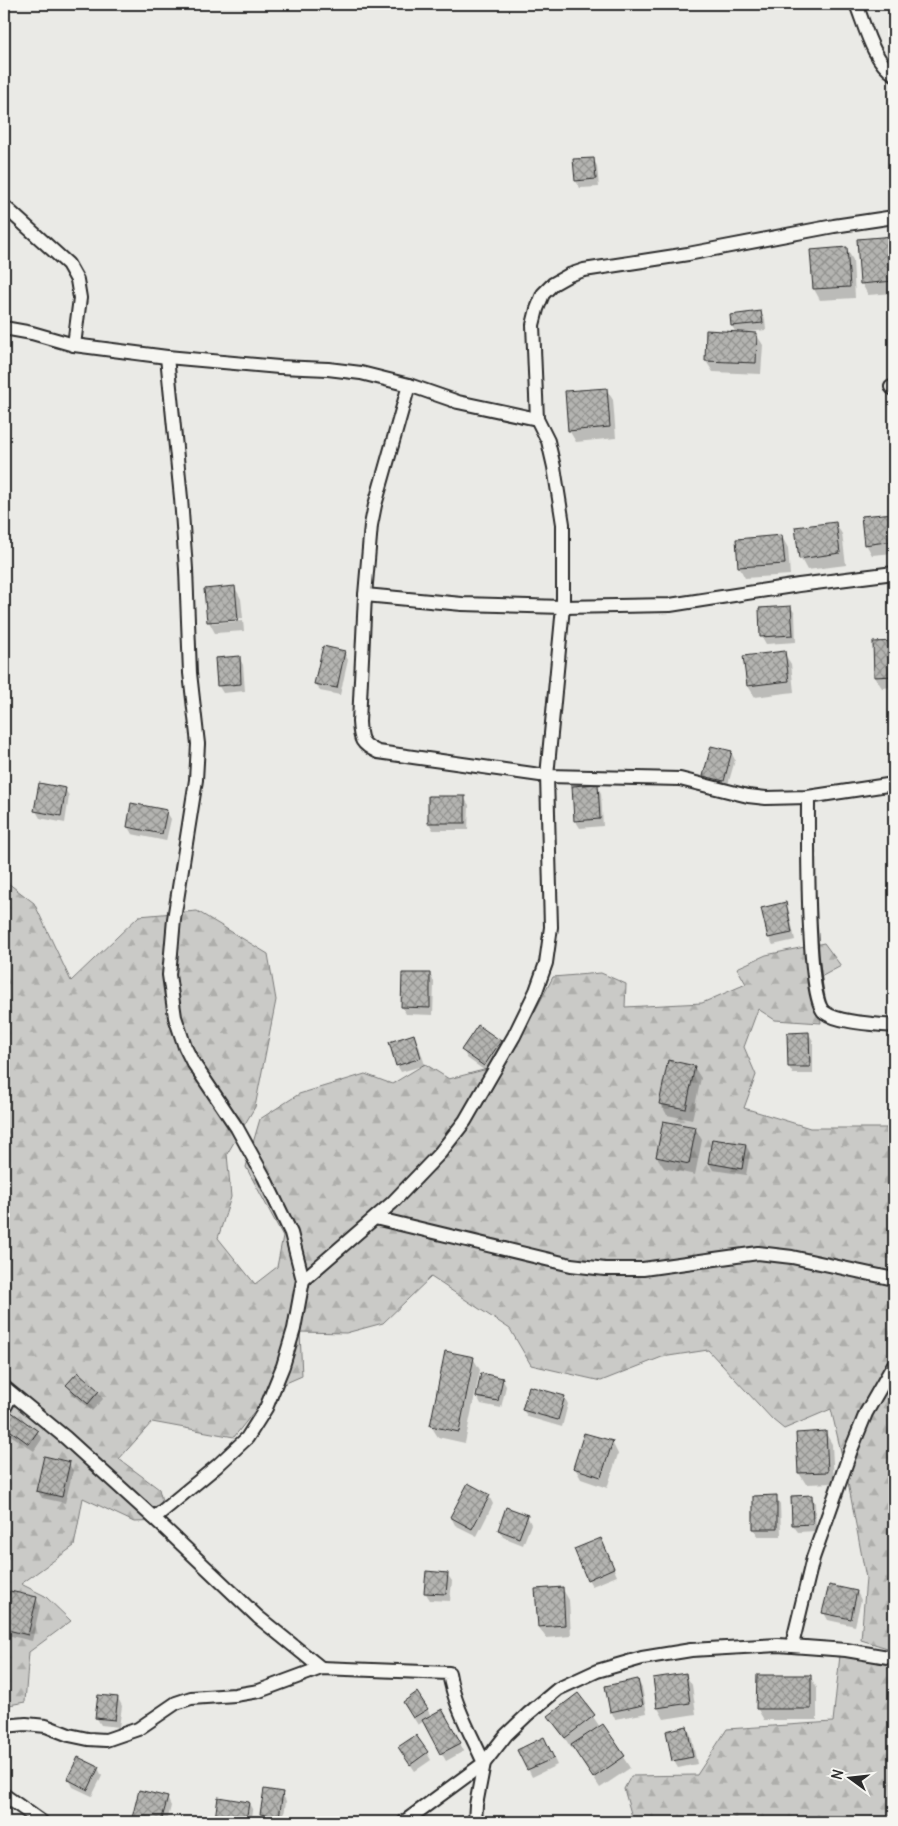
<svg xmlns="http://www.w3.org/2000/svg" width="898" height="1826" font-family="Delius,sans-serif">
<style>
.forest{fill:url(#forest-firs);stroke:#7a7a79}
.shadow{fill:#0003}
.building{fill:url(#building-cross-hatch);stroke:#2b2b2b}
.lines{fill:none;stroke-linecap:round;stroke-linejoin:round}
.minor-casing{stroke:#2b2b2b;stroke-width:16}
.minor{stroke:#f6f6f2;stroke-width:12}
</style>
<defs>
<pattern id="forest-firs" width="22" height="20" patternUnits="userSpaceOnUse" patternTransform="scale(1.25)"><rect width="22" height="20" fill="#cacac7"/><path d="M5 1l3.5 6h-7zM16 11l3.5 6h-7z" fill="#aeaeab"/></pattern>
<pattern id="building-cross-hatch" width="8" height="8" patternUnits="userSpaceOnUse" patternTransform="scale(1.25)"><rect width="8" height="8" fill="#b4b4b1"/><path d="M0 0l8 8M0 8l8-8" fill="none" stroke="#939390"/></pattern>
</defs>
<rect width="100%" height="100%" fill="#eaeae6"/>
<filter id="ink" filterUnits="userSpaceOnUse"><feTurbulence type="fractalNoise" baseFrequency=".02" numOctaves="2"/><feDisplacementMap in="SourceGraphic" scale="10" xChannelSelector="R" yChannelSelector="G"/><feConvolveMatrix kernelMatrix="1 2 1 2 8 2 1 2 1" color-interpolation-filters="sRGB"/></filter>
<g filter="url(#ink)">
<!-- forest -->
<g class="forest">
<path d="M4,880L34,903L71,981L139,916L197,911L268,954L276,1000L255,1107L227,1154L231,1197L218,1238L255,1284L277,1267L283,1236L246,1167L260,1119L299,1094L365,1074L392,1084L425,1064L449,1079L499,1066L534,1013L553,977L601,973L626,984L625,1007L702,1003L746,984L737,968L766,955L824,943L841,966L817,979L821,1023L775,1020L758,1009L744,1047L756,1075L744,1108L810,1128H894V1650L861,1640L866,1578L847,1477L831,1409L784,1429L773,1420L708,1350L662,1357L601,1381L531,1365L510,1329L431,1277L383,1323L346,1333L300,1332L302,1376L272,1389L234,1437L152,1422L119,1459L159,1489L167,1521L134,1522L83,1498L74,1546L21,1584L45,1596L71,1621L29,1652L25,1702L4,1706V1185L7,1183L4,1178Z"/>
<path d="M840,1655L894,1666V1822H629L632,1817L624,1789L631,1776L697,1775L727,1729L833,1722Z"/>
</g>
<!-- shadow -->
<g class="shadow">
<path d="M593,159L597,166L599,187L580,188L576,181L574,161Z"/>
<path d="M894,237V293L868,295L862,284L859,240Z"/>
<path d="M846,248L853,260L855,298L820,300L814,289L811,251Z"/>
<path d="M760,312L765,319L766,330L747,332L748,333L756,334L763,345L761,374L713,372L706,361L708,332L736,333L732,326L731,316Z"/>
<path d="M606,389L613,400L616,438L576,442L569,430Z"/>
<path d="M894,514V553L872,555L866,544L863,518Z"/>
<path d="M835,523L842,534L846,565L807,570L801,559Z"/>
<path d="M782,537L788,548L790,575L745,578L739,567L737,540Z"/>
<path d="M235,587L241,599L243,618L212,621V623L243,621L244,631L215,633L209,622L206,590Z"/>
<path d="M791,607L795,614L796,642L766,644L762,637Z"/>
<path d="M894,642V687L882,688L875,677L874,643Z"/>
<path d="M344,652L348,660L340,695L320,691L316,683Z"/>
<path d="M784,653L791,664L794,692L755,697L748,686L745,658Z"/>
<path d="M239,657L243,665L245,691L223,693L218,685Z"/>
<path d="M731,752L735,760L727,788L709,783L704,775Z"/>
<path d="M597,786L601,793L603,826L580,828L575,820Z"/>
<path d="M65,789L69,796L65,823L40,818L36,811Z"/>
<path d="M464,798L469,805L468,830H433L429,823Z"/>
<path d="M166,811L171,819L166,841L132,834L128,827Z"/>
<path d="M785,904L789,911L795,940L773,945L769,938Z"/>
<path d="M430,974L434,982L433,1015L406,1014L402,1007Z"/>
<path d="M809,1034L813,1041V1074H793L789,1067Z"/>
<path d="M414,1035L418,1043L425,1065L401,1072L397,1065Z"/>
<path d="M500,1042L504,1049L488,1073L467,1058L463,1050Z"/>
<path d="M694,1067L701,1078L692,1120L667,1115L661,1104Z"/>
<path d="M695,1128L702,1140L695,1175L664,1168L657,1157Z"/>
<path d="M746,1145L750,1153L746,1175L713,1170L709,1163Z"/>
<path d="M473,1358L480,1370L465,1443L438,1437L431,1426Z"/>
<path d="M502,1379L506,1386L501,1408L481,1404L477,1396Z"/>
<path d="M68,1386L98,1391L103,1399L92,1411L72,1393Z"/>
<path d="M564,1397L568,1404L562,1427L528,1417L523,1410Z"/>
<path d="M10,1413L37,1432L42,1439L34,1451L6,1432L4,1427V1422Z"/>
<path d="M825,1432L832,1444L834,1483L806,1484L799,1473Z"/>
<path d="M612,1442L618,1454L607,1488L581,1479L575,1468Z"/>
<path d="M69,1464L73,1471L65,1503L42,1498L38,1491Z"/>
<path d="M489,1496L493,1504L477,1536L455,1525L451,1517Z"/>
<path d="M811,1496L815,1503L816,1531L798,1532L793,1525L792,1497Z"/>
<path d="M776,1497L780,1504L781,1536H758L754,1529Z"/>
<path d="M527,1516L531,1524L523,1545L503,1537L499,1530Z"/>
<path d="M601,1539L617,1576L592,1586L588,1579Z"/>
<path d="M447,1574L452,1581L450,1601L430,1600L425,1592Z"/>
<path d="M562,1588L569,1600L571,1636L546,1638L539,1627Z"/>
<path d="M857,1592L861,1600L855,1626L828,1620L824,1613Z"/>
<path d="M11,1593L36,1598L40,1606L32,1641L7,1635L4,1630V1623Z"/>
<path d="M685,1674L692,1685L696,1714L664,1719L658,1708Z"/>
<path d="M810,1676L817,1688V1720H764L757,1708Z"/>
<path d="M638,1681L642,1688L647,1713L615,1719L611,1711Z"/>
<path d="M578,1695L600,1727L603,1726L630,1768L600,1788L574,1747L572,1749L550,1716Z"/>
<path d="M118,1698L122,1706L119,1727L101,1725L96,1717Z"/>
<path d="M408,1709H427L431,1716L442,1710L464,1751L446,1761L424,1721L418,1725Z"/>
<path d="M687,1728L691,1735L697,1764L678,1768L674,1761L668,1732Z"/>
<path d="M548,1746L557,1765L532,1777L519,1750Z"/>
<path d="M427,1753L431,1760L415,1771L404,1755Z"/>
<path d="M98,1768L102,1776L92,1796L73,1787L69,1779Z"/>
<path d="M282,1793L286,1801L283,1822L266,1821L262,1814Z"/>
<path d="M167,1798L171,1806L167,1822H136L133,1818Z"/>
<path d="M249,1803L253,1811L251,1822L219,1819V1821L226,1822H218L216,1819Z"/>
</g>
<!-- building -->
<g class="building">
<path d="M594,158L596,179L575,181L573,159Z"/>
<path d="M894,236V281L860,284L857,239Z"/>
<path d="M847,247L850,287L813,289L810,250Z"/>
<path d="M761,311L763,323L731,326L730,315Z"/>
<path d="M706,330L757,333L756,363L705,361Z"/>
<path d="M607,388L610,427L568,431L565,391Z"/>
<path d="M894,513V541L864,545L861,516Z"/>
<path d="M836,522L840,553L799,559L795,527Z"/>
<path d="M782,535L785,564L738,567L736,539Z"/>
<path d="M235,586L238,620L207,622L204,589Z"/>
<path d="M791,606L793,635L760,637L759,608Z"/>
<path d="M894,641V676L874,677L873,642Z"/>
<path d="M323,646L345,651L337,688L314,684Z"/>
<path d="M785,651L789,681L747,686L743,656Z"/>
<path d="M240,656L241,684L217,686L215,658Z"/>
<path d="M711,746L732,751L724,781L703,776Z"/>
<path d="M39,783L66,788L61,816L34,811Z"/>
<path d="M598,784L600,819L574,821L572,786Z"/>
<rect x="428" y="796" width="37" height="27"/>
<path d="M131,803L167,810L162,834L127,827Z"/>
<path d="M786,902L792,933L768,938L761,908Z"/>
<path d="M402,973H430V1008L401,1007Z"/>
<path d="M478,1025L501,1041L484,1066L461,1050Z"/>
<path d="M809,1032L810,1067H788L787,1033Z"/>
<path d="M414,1034L421,1058L396,1066L389,1042Z"/>
<path d="M668,1060L695,1066L686,1109L659,1104Z"/>
<path d="M663,1121L696,1127L689,1164L656,1157Z"/>
<path d="M712,1139L746,1144L742,1169L708,1163Z"/>
<path d="M445,1351L474,1357L459,1432L430,1426Z"/>
<path d="M78,1372L99,1391L88,1404L66,1385Z"/>
<path d="M481,1373L503,1378L498,1401L476,1397Z"/>
<path d="M529,1386L565,1396L558,1420L522,1410Z"/>
<path d="M10,1411L38,1431L29,1444L4,1426V1420Z"/>
<path d="M826,1431L828,1472L798,1473L796,1433Z"/>
<path d="M584,1433L613,1441L601,1477L573,1468Z"/>
<path d="M44,1456L70,1462L62,1497L36,1491Z"/>
<path d="M468,1483L490,1495L472,1529L450,1517Z"/>
<path d="M777,1495V1529H753V1496Z"/>
<path d="M812,1495L813,1524L792,1525L791,1496Z"/>
<path d="M506,1507L528,1515L519,1538L498,1530Z"/>
<path d="M601,1538L614,1568L587,1580L574,1549Z"/>
<path d="M426,1571L448,1573L446,1594L424,1593Z"/>
<path d="M829,1585L857,1591L851,1619L822,1613Z"/>
<path d="M563,1587L565,1625L538,1627L535,1589Z"/>
<path d="M10,1591L37,1597L28,1635L4,1629V1618Z"/>
<path d="M686,1673L690,1703L657,1708L653,1678Z"/>
<path d="M757,1675H811V1709H756Z"/>
<path d="M638,1679L643,1705L610,1712L605,1686Z"/>
<path d="M417,1692L428,1709L413,1718L403,1702Z"/>
<path d="M578,1693L595,1715L565,1738L548,1716Z"/>
<path d="M98,1695L118,1697L115,1720L95,1718Z"/>
<path d="M442,1709L461,1743L440,1754L422,1720Z"/>
<path d="M603,1724L625,1756L593,1778L571,1745Z"/>
<path d="M687,1726L693,1757L672,1761L666,1731Z"/>
<path d="M416,1735L428,1752L410,1765L398,1747Z"/>
<path d="M544,1737L554,1758L527,1770L517,1750Z"/>
<path d="M78,1757L99,1767L88,1790L67,1779Z"/>
<path d="M264,1789L283,1792L279,1817L260,1814Z"/>
<path d="M139,1790L168,1797L161,1822H147L132,1818Z"/>
<path d="M218,1797L249,1802L246,1822L215,1819Z"/>
</g>
<g class="lines">
<defs>
<g id="minor">
<path d="M856,4C865,26 873,61 894,74"/>
<path d="M4,206L68,264L77,280L80,298L74,345"/>
<path d="M4,328L32,333L74,345L167,357L279,367L328,369L361,373L409,385L458,402L537,419"/>
<path d="M409,385L375,505L371,525L365,595L359,722C360,740 361,744 378,752L547,776L680,779L748,796L766,798L808,797L894,784"/>
<path d="M891,387L894,389"/>
<path d="M365,595L462,604L563,607L670,605L799,585L894,573"/>
<path d="M808,797C808,827 806,997 824,1012C838,1023 876,1024 894,1026"/>
<path d="M375,1218L571,1265L605,1269H643L758,1253L792,1257L894,1279"/>
<path d="M303,1280L392,1203L440,1153L465,1121L514,1036L536,991L546,963L551,927L547,776L563,607V524L554,467L548,441L537,419L533,325L537,309L543,294L553,284L569,275L584,270L688,254L834,226L894,217"/>
<path d="M4,1387L66,1438L154,1518L258,1617L321,1668"/>
<path d="M4,1409L12,1394"/>
<path d="M154,1518L217,1466L247,1438L266,1408L283,1366L294,1329L303,1280L291,1233L264,1177L237,1128L192,1061L185,1047L175,1017L169,975L171,953L174,919L196,780L198,744L190,673L186,569L181,498L167,357"/>
<path d="M792,1645L813,1558L851,1450L866,1413L894,1364"/>
<path d="M4,1726L26,1724L46,1726L69,1735L88,1739L106,1740L138,1729L176,1703L191,1698L235,1695L259,1691L321,1668L449,1673C454,1705 471,1734 484,1763L404,1822"/>
<path d="M4,1795L42,1822"/>
<path d="M475,1822L476,1805L484,1763L506,1735L528,1714L558,1689L597,1671L642,1658L691,1650L778,1645L846,1650L894,1658"/>
</g>
</defs>
<!-- minor casing -->
<use href="#minor" class="minor-casing"/>
<!-- minor -->
<use href="#minor" class="minor"/>
</g>
</g>
<!-- margin -->
<rect width="898" height="1826" fill="none" stroke="#f6f6f2" stroke-width="20"/>
<rect x="10" y="10" width="878" height="1806" fill="none" stroke="#2b2b2b" stroke-width="2" filter="url(#ink)"/>
<!-- north arrow -->
<g transform="translate(850 1778) rotate(285)" stroke="#f6f6f2" stroke-width="4" paint-order="stroke">
<path d="M0-4L9 19L0 12L-9 19Z" fill="#2b2b2b"/>
<text y="-8" font-size="14" font-weight="bold" text-anchor="middle" fill="#2b2b2b">N</text>
</g>
</svg>
